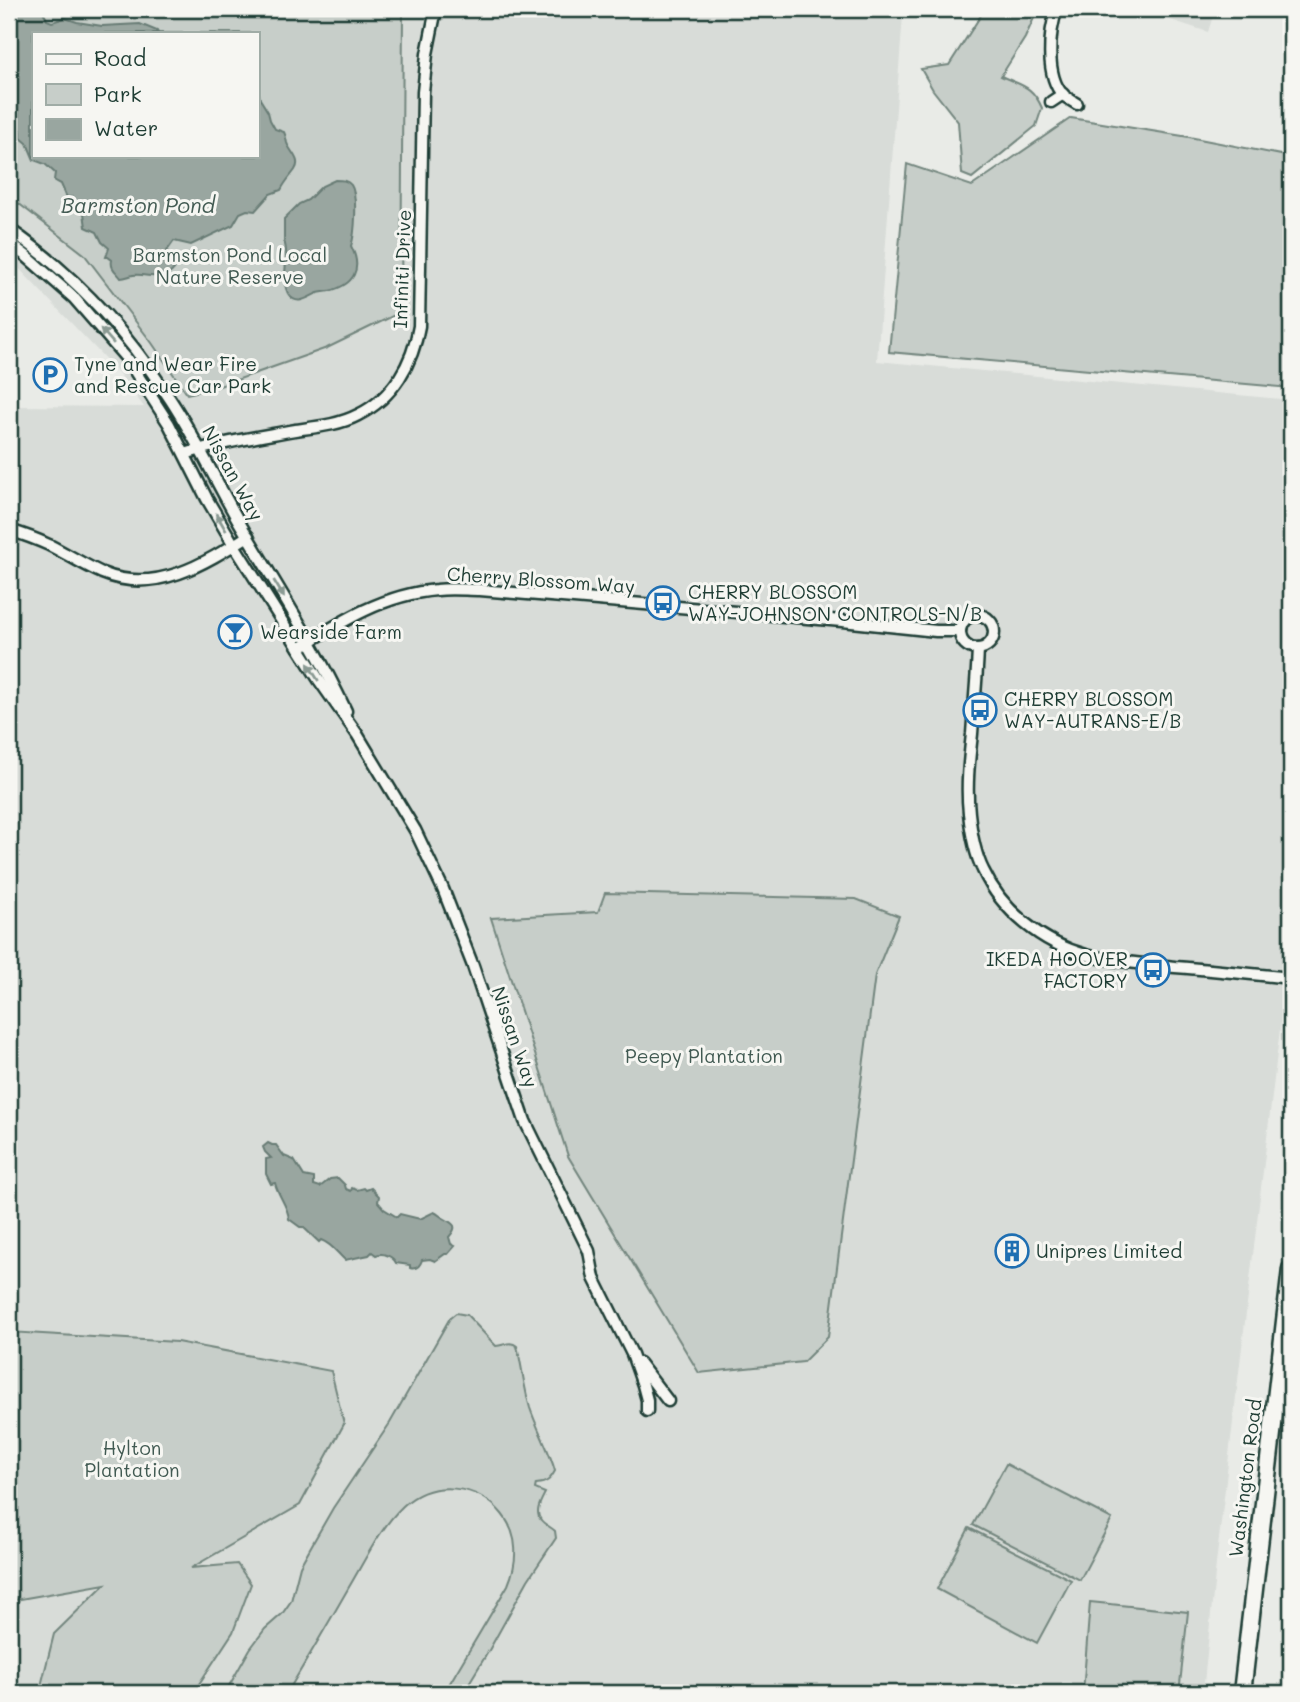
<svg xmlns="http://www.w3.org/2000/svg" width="1300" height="1702" font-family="Mali,sans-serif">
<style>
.built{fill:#d8dcd8;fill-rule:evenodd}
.green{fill:#c7cec9;stroke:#73867e;stroke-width:2;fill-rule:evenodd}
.water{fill:#99a6a0;stroke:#687c75;stroke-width:2}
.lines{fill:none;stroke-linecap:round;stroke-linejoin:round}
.street-casing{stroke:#1f3d34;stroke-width:15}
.primary-casing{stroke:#1f3d34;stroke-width:21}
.street{stroke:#f6f6f2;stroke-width:10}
.primary{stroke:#f6f6f2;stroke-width:16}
.oneway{fill:#8a9a93}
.labels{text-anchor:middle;stroke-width:6;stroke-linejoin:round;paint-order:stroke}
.park-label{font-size:19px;fill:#415a52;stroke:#f6f6f2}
.street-label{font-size:19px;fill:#1f3d34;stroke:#f6f6f2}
.poi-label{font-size:19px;fill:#1f3d34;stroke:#f6f6f2;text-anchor:start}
.water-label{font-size:21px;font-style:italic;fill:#445c54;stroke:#f6f6f2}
</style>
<rect width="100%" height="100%" fill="#e9ebe7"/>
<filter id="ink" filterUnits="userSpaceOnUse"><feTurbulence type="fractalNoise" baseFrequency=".0143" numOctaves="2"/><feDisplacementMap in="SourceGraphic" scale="14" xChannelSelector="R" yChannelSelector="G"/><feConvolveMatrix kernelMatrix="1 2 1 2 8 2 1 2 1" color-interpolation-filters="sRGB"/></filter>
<g filter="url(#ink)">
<!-- built -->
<g class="built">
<path d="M9,9H804L903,15L877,361L1291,400V473L1289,488L1291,489V937L1216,1564L1203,1693H9V406L144,407L118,372L9,258ZM33,33H257V156H33Z"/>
<path d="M1137,9H1215L1208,32Z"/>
</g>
<!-- green -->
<g class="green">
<path d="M9,9H403L401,312L327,348L214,388L187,394L152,343L84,254L9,196ZM33,33H257V156H33Z"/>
<path d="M985,9H1038L1025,38L1001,76C1022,86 1032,85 1042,108L1036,126L972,178L962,174L958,122L933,90L921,69L949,65Z"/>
<path d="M1071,118L1189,137L1291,157V388L889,352L907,164L972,186Z"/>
<path d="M605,893L856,899L899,916L875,975L828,1337L803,1362L699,1373L568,1156L491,918L598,912Z"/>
<path d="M456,1313L467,1315L496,1346C504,1346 510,1340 517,1346C522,1366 524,1388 530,1408C537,1429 549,1449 555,1471C550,1480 547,1483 536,1484L535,1489L545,1493C541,1501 534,1512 541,1520C545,1525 551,1527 555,1531L556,1538L528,1580L488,1652L463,1693H444L508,1585C518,1561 519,1535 502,1514C478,1484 432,1479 403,1506C380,1528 365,1560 349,1587C329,1622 308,1658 287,1693H225L250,1649L265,1629L282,1614L291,1601L300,1566L314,1541L333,1508L390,1423L450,1318Z"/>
<path d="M9,1332L177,1342L331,1371L344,1424L300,1505L191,1568L237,1564L251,1584L233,1632L193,1693H42L41,1686L54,1634L105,1584L9,1601Z"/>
<path d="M1006,1464L1112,1519L1080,1580L973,1525Z"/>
<path d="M969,1528L1071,1580L1037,1643L937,1589Z"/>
<path d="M1090,1602L1188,1612L1179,1693H1083Z"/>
</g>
<!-- water -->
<g class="water">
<path d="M9,9H42L47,20L52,22L65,18L77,22L102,26L140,24L157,31L158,33H33V156H257V81L260,99L268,112L270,120L275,129L284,132C286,136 286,139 287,143C290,152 302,160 295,170C290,177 285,182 281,190L270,194L255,211L247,210L240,213L233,225L191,245L174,241L167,251L173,258L176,266C167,284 148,273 133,275C129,276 125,278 121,278C117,272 110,269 112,260L108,257H106L109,248L102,242L97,232L86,227L84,213L75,210L72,197L67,198L61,184L57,182L54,180L55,173L45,164L34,160L27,143L21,138V132L9,109Z"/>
<path d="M335,180C342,180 347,180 351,185C358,195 355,235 351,246C363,269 354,285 329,291C326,292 322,292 318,293C309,296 298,307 289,295C279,280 291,258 284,241V219L299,204L308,200L322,186Z"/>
<path d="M268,1143L272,1145H276L284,1156L294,1160L304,1176L314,1178V1185L320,1187L330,1179L338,1178L345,1185L346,1189L351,1191L352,1188L357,1190L364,1188L366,1190L371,1188L379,1196L378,1202L384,1209L397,1217L400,1214L420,1219L434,1212C437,1213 440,1216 443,1218C454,1224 459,1226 449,1237L451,1244L455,1246L448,1254H445L435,1261L430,1259L422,1260C420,1266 417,1270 410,1268V1265L396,1263C393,1257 384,1252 376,1255L372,1252L369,1255L345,1260C337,1253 332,1244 321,1240L319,1242L303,1227H300L289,1219C288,1206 278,1196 275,1183L271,1184L266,1174V1159L271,1158L265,1152L263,1147Z"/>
</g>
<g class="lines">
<defs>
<g id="street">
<path d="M1057,9C1049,31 1045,76 1063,95C1067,98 1072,101 1077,104"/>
<path d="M1051,102L1063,94"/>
<path d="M9,229C71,272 125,330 166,393C195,435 216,483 242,527C278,588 316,647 346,711"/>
<path d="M9,243L25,255L74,298L127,359L169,424L207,499L234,545L319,680L357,734L415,830L443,889L473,966L525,1121L589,1251L594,1278L632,1354L643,1385L647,1400V1411"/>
<path d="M185,454C221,442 258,437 295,430C316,427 339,425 358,415C393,398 413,363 419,326L423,92L427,54L436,9"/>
<path d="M9,530C22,534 36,539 49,545C67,554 84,565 102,573C155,595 204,564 248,536"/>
<circle cx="977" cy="632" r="17"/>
<path d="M299,648C342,621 385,594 437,590C451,588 466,590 480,590L842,621L936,631H960"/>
<path d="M978,649C977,677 974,705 972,734C969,760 966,787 969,813C971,832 974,852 983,870C1002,911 1042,943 1086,955C1115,962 1145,964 1175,967C1214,970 1253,974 1291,978"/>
<path d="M639,1363L668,1401"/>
</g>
<path id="primary" d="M1242,1693L1291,1269"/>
</defs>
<!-- street casing -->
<use href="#street" class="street-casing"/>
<!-- primary casing -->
<use href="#primary" class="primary-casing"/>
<!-- street -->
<use href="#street" class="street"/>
<!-- primary -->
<use href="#primary" class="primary"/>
</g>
<!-- one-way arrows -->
<defs><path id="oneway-solid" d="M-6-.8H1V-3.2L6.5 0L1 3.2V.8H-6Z" transform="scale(1.75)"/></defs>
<g class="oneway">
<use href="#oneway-solid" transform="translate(107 336) rotate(-131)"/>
<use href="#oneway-solid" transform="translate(221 522) rotate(-120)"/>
<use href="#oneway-solid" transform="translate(279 589) rotate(59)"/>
<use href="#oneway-solid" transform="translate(313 672) rotate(-122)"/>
</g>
</g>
<!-- icons -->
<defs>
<symbol id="parking-ring" viewBox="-11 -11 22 22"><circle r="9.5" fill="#f6f6f2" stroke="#1f6fb2" stroke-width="1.5"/><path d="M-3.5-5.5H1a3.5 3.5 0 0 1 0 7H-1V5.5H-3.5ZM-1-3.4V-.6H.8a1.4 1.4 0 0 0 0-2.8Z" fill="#1f6fb2"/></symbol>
<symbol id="bus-ring" viewBox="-11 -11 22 22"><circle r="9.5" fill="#f6f6f2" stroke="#1f6fb2" stroke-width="1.5"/><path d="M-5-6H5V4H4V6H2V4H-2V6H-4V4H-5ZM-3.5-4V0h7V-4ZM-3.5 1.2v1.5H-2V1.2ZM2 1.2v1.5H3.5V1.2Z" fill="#1f6fb2"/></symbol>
<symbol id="bar-ring" viewBox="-11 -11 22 22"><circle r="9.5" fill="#f6f6f2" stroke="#1f6fb2" stroke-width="1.5"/><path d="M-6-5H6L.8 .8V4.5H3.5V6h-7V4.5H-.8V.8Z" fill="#1f6fb2"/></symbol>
<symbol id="building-ring" viewBox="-11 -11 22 22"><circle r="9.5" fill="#f6f6f2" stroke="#1f6fb2" stroke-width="1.5"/><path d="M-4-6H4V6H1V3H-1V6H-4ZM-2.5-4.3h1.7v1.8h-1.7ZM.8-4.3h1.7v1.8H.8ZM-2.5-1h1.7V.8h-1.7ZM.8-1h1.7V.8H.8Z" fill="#1f6fb2"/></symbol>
</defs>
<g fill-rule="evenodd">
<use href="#parking-ring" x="31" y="356" width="38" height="38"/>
<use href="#bus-ring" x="644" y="584" width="38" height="38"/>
<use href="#bar-ring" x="216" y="613" width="38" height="38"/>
<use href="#bus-ring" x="961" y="691" width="38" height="38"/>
<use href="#bus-ring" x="1134" y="951" width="38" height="38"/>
<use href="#building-ring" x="993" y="1232" width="38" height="38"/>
</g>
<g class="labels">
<!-- park labels -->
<g class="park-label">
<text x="230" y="262">Barmston Pond Local<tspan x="230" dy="22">Nature Reserve</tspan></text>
<text x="704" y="1063">Peepy Plantation</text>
<text x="132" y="1455">Hylton<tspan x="132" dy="22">Plantation</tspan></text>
</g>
<!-- street labels -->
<g class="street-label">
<text transform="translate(402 269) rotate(-88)" y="7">Infiniti Drive</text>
<text transform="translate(233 473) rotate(61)" y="7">Nissan Way</text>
<text transform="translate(541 580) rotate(4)" y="7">Cherry Blossom Way</text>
<text transform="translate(515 1037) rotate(71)" y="7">Nissan Way</text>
<text transform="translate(1245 1478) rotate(-83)" y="7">Washington Road</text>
</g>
<!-- poi labels -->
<g class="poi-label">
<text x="74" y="371">Tyne and Wear Fire<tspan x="74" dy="22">and Rescue Car Park</tspan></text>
<text x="688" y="599">CHERRY BLOSSOM<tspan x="688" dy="22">WAY-JOHNSON CONTROLS-N/B</tspan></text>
<text x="260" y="639">Wearside Farm</text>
<text x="1004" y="706">CHERRY BLOSSOM<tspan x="1004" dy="22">WAY-AUTRANS-E/B</tspan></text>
<text x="1128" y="966" text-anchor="end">IKEDA HOOVER<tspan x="1128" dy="22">FACTORY</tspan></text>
<text x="1036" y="1258">Unipres Limited</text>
</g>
<!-- water labels -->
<g class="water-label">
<text x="138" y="213">Barmston Pond</text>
</g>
</g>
<!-- margin -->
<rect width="1300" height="1702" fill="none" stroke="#f6f6f2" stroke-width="35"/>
<rect x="18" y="18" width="1265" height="1667" fill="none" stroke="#1f3d34" stroke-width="2.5" filter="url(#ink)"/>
<!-- legend -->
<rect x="32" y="32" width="228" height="126" fill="#f6f6f2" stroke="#a0aca6" stroke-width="2"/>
<rect x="46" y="54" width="35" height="10" fill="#f6f6f2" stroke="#a0aca6" stroke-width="2"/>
<text x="94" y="66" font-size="21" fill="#1f3d34">Road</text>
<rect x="46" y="84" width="35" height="21" fill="#c7cec9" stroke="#a0aca6" stroke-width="2"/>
<text x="94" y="102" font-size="21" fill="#1f3d34">Park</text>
<rect x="46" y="119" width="35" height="21" fill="#99a6a0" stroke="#a0aca6" stroke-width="2"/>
<text x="94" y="136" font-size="21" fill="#1f3d34">Water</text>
</svg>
